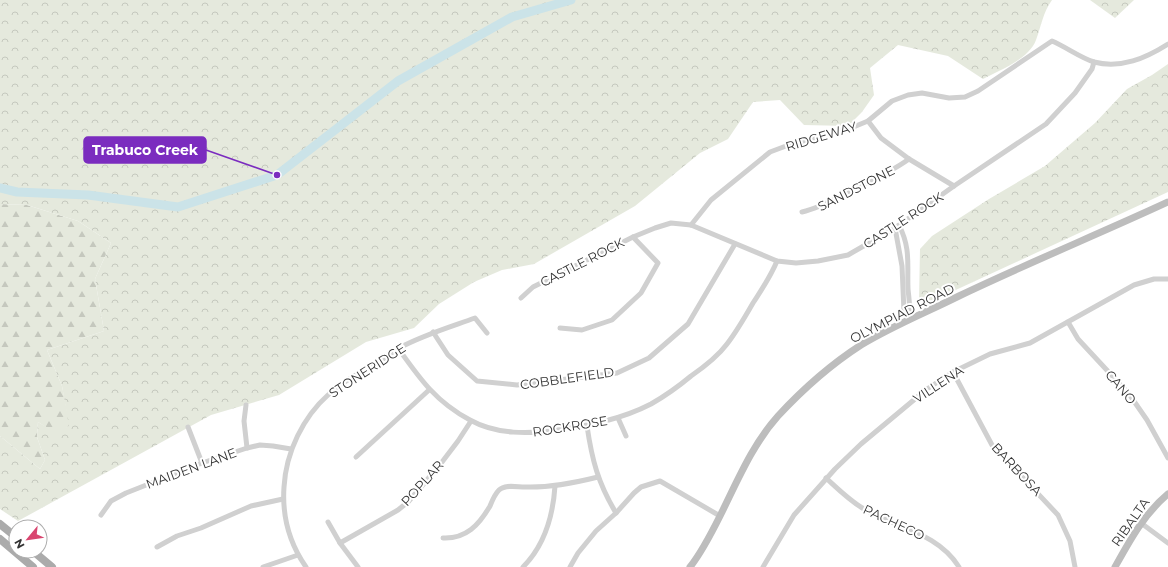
<svg xmlns="http://www.w3.org/2000/svg" width="1168" height="567" font-family="Montserrat,sans-serif">
<style>
.forest{fill:url(#forest-firs)}
.park{fill:url(#park-crowns)}
.lines{fill:none;stroke-linecap:round;stroke-linejoin:round}
.river{stroke:#cbe3e8;stroke-width:9}
.street{stroke:#d0d0d0;stroke-width:5}
.secondary{stroke:#bdbdbd;stroke-width:7}
.primary{stroke:#ababab;stroke-width:8}
.labels{text-anchor:middle;stroke-width:4;stroke-linejoin:round;paint-order:stroke}
.street-label{font-size:13px;fill:#333;stroke:#fff}
.leader{fill:none;stroke:#7b2cbf;stroke-width:1.5}
.callout-dot{fill:#7b2cbf;stroke:#fff;stroke-width:1.5}
.callout{fill:#7b2cbf;stroke:#7b2cbf;stroke-width:1.5}
.callout-label{font-size:14px;text-anchor:middle;font-weight:bold;fill:#fff}
</style>
<defs>
<pattern id="forest-firs" width="22" height="20" patternUnits="userSpaceOnUse"><rect width="22" height="20" fill="#e5e9dd"/><path d="M5 1l3.5 6h-7zM16 11l3.5 6h-7z" fill="#c5c8be"/></pattern>
<pattern id="park-crowns" width="20" height="18" patternUnits="userSpaceOnUse"><rect width="20" height="18" fill="#e5e9dd"/><path d="M2 6a3 3 0 1 1 6 0M12 15a3 3 0 1 1 6 0" fill="none" stroke="#c5c8be"/></pattern>
</defs>
<rect width="100%" height="100%" fill="#fff"/>
<!-- forest -->
<path class="forest" d="M0,204L27,205L78,221L111,243L95,279L104,331L47,350L62,386L70,426L55,433L38,422L37,437L45,460L40,469L0,436Z"/>
<!-- park -->
<g class="park">
<path d="M0,0H1052C1043,12 1041,27 1036,40C1029,59 1000,70 983,79L948,56L898,45L870,68L874,95L862,112L848,126L804,125L780,100L753,102L728,139L700,153L635,206L534,264L502,270L474,282L439,304L414,328L366,342L279,395L211,415L18,521L0,509V436L40,469L45,460L37,437L38,422L55,432L69,426L62,386L47,350L104,331L95,279L111,243L78,221L27,205L0,204Z"/>
<path d="M1090,0H1134L1115,18Z"/>
<path d="M1168,64V192L934,300L919,301L920,249L932,236L989,199L1045,166L1095,123L1127,89L1152,75Z"/>
</g>
<g class="lines">
<!-- river -->
<path class="river" d="M0,188L17,192L88,195L178,207L277,175L398,81L512,17L571,0"/>
<!-- street -->
<g class="street">
<path d="M868,121L881,138L909,159L954,186"/>
<path d="M802,212C820,208 835,199 851,191C871,181 891,172 909,159"/>
<path d="M691,225L711,200L770,152L786,146L851,128L868,121L892,101L908,95L922,93L949,98L965,97L978,91L1052,41C1066,47 1081,58 1094,62C1121,69 1146,58 1168,44"/>
<path d="M899,225C911,249 907,264 908,289C909,300 911,310 909,320"/>
<path d="M895,228L902,266L904,312L909,320"/>
<path d="M521,298L533,287L633,237L655,228L671,223L691,225L777,261L796,263L818,261L848,255L895,228L954,186L1046,124L1075,93L1092,69L1094,62"/>
<path d="M1068,322L1078,339L1129,394L1147,420L1168,458"/>
<path d="M560,328L582,330L612,320L641,293L658,263L633,237"/>
<path d="M433,332L448,355L477,381L517,385L617,373L649,358L688,324L735,244"/>
<path d="M398,348C420,379 436,402 470,420C497,435 529,434 558,430C591,425 622,419 651,404C665,396 679,386 691,376C704,367 718,356 727,344C737,331 745,317 753,303C762,289 771,276 777,261"/>
<path d="M953,372L992,445L1058,515L1070,541L1075,567"/>
<path d="M246,405L244,421L247,448"/>
<path d="M618,418L626,436"/>
<path d="M587,426C592,460 598,483 616,513"/>
<path d="M188,427L202,463"/>
<path d="M356,457L429,390"/>
<path d="M826,478C838,489 850,501 864,509C897,528 938,533 959,567"/>
<path d="M101,515L111,501L126,493L202,463L247,448L260,445L273,446L291,449"/>
<path d="M328,522L340,543L358,567"/>
<path d="M1141,523L1168,543"/>
<path d="M443,538C466,539 479,525 490,506C492,501 495,494 499,490C505,484 517,487 525,487C550,488 574,483 598,477"/>
<path d="M340,543L398,510L408,502L439,466L458,441L471,421"/>
<path d="M157,547L177,536L201,528L251,506L283,499"/>
<path d="M263,567L298,555"/>
<path d="M306,567C290,544 282,516 284,487C286,452 303,417 329,394C342,381 361,373 377,363C385,359 391,352 399,348C423,335 450,327 475,318L487,333"/>
<path d="M523,567C545,545 553,516 555,486"/>
<path d="M570,567L578,553L596,531L616,513L634,493L641,487L660,481L720,516"/>
<path d="M763,567L794,515L835,469L861,444L927,389L953,372L990,354L1030,343L1134,285L1154,279H1168"/>
</g>
<!-- secondary -->
<g class="secondary">
<path d="M690,567C702,552 711,534 720,516C737,482 752,445 778,416C803,389 830,365 861,345C892,326 927,312 959,296C1028,263 1099,234 1168,202"/>
<path d="M1115,567C1130,540 1144,514 1168,494"/>
</g>
<!-- primary -->
<g class="primary">
<path d="M0,524L16,537"/>
<path d="M0,539L33,567"/>
<path d="M33,551L52,567"/>
</g>
</g>
<g class="labels">
<!-- street labels -->
<g class="street-label">
<text transform="translate(821 136) rotate(-17)" y="5">RIDGEWAY</text>
<text transform="translate(856 188) rotate(-27)" y="5">SANDSTONE</text>
<text transform="translate(903 220) rotate(-33)" y="5">CASTLE ROCK</text>
<text transform="translate(582 262) rotate(-27)" y="5">CASTLE ROCK</text>
<text transform="translate(902 313) rotate(-27)" y="5">OLYMPIAD ROAD</text>
<text transform="translate(367 370) rotate(-33)" y="5">STONERIDGE</text>
<text transform="translate(567 378) rotate(-8)" y="5">COBBLEFIELD</text>
<text transform="translate(938 384) rotate(-33)" y="5">VILLENA</text>
<text transform="translate(1121 387) rotate(50)" y="5">CANO</text>
<text transform="translate(570 426) rotate(-9)" y="5">ROCKROSE</text>
<text transform="translate(191 468) rotate(-20)" y="5">MAIDEN LANE</text>
<text transform="translate(1017 469) rotate(47)" y="5">BARBOSA</text>
<text transform="translate(422 483) rotate(-48)" y="5">POPLAR</text>
<text transform="translate(894 522) rotate(25)" y="5">PACHECO</text>
<text transform="translate(1130 522) rotate(-55)" y="5">RIBALTA</text>
</g>
</g>
<!-- callouts -->
<path class="leader" d="M277 175L206 150"/>
<circle class="callout-dot" cx="277" cy="175" r="4"/>
<rect class="callout" x="84" y="137" width="122" height="26" rx="4"/>
<g class="callout-label">
<text x="145" y="155">Trabuco Creek</text>
</g>
<!-- north arrow -->
<g transform="translate(28 539) rotate(241)"><circle r="19" fill="#ffffff" stroke="#adadad"/>
<path d="M0-3L7 15L0 10L-7 15Z" fill="#d94670"/>
<text y="-6" font-size="11" font-weight="bold" text-anchor="middle" fill="#333333">N</text>
</g>
</svg>
